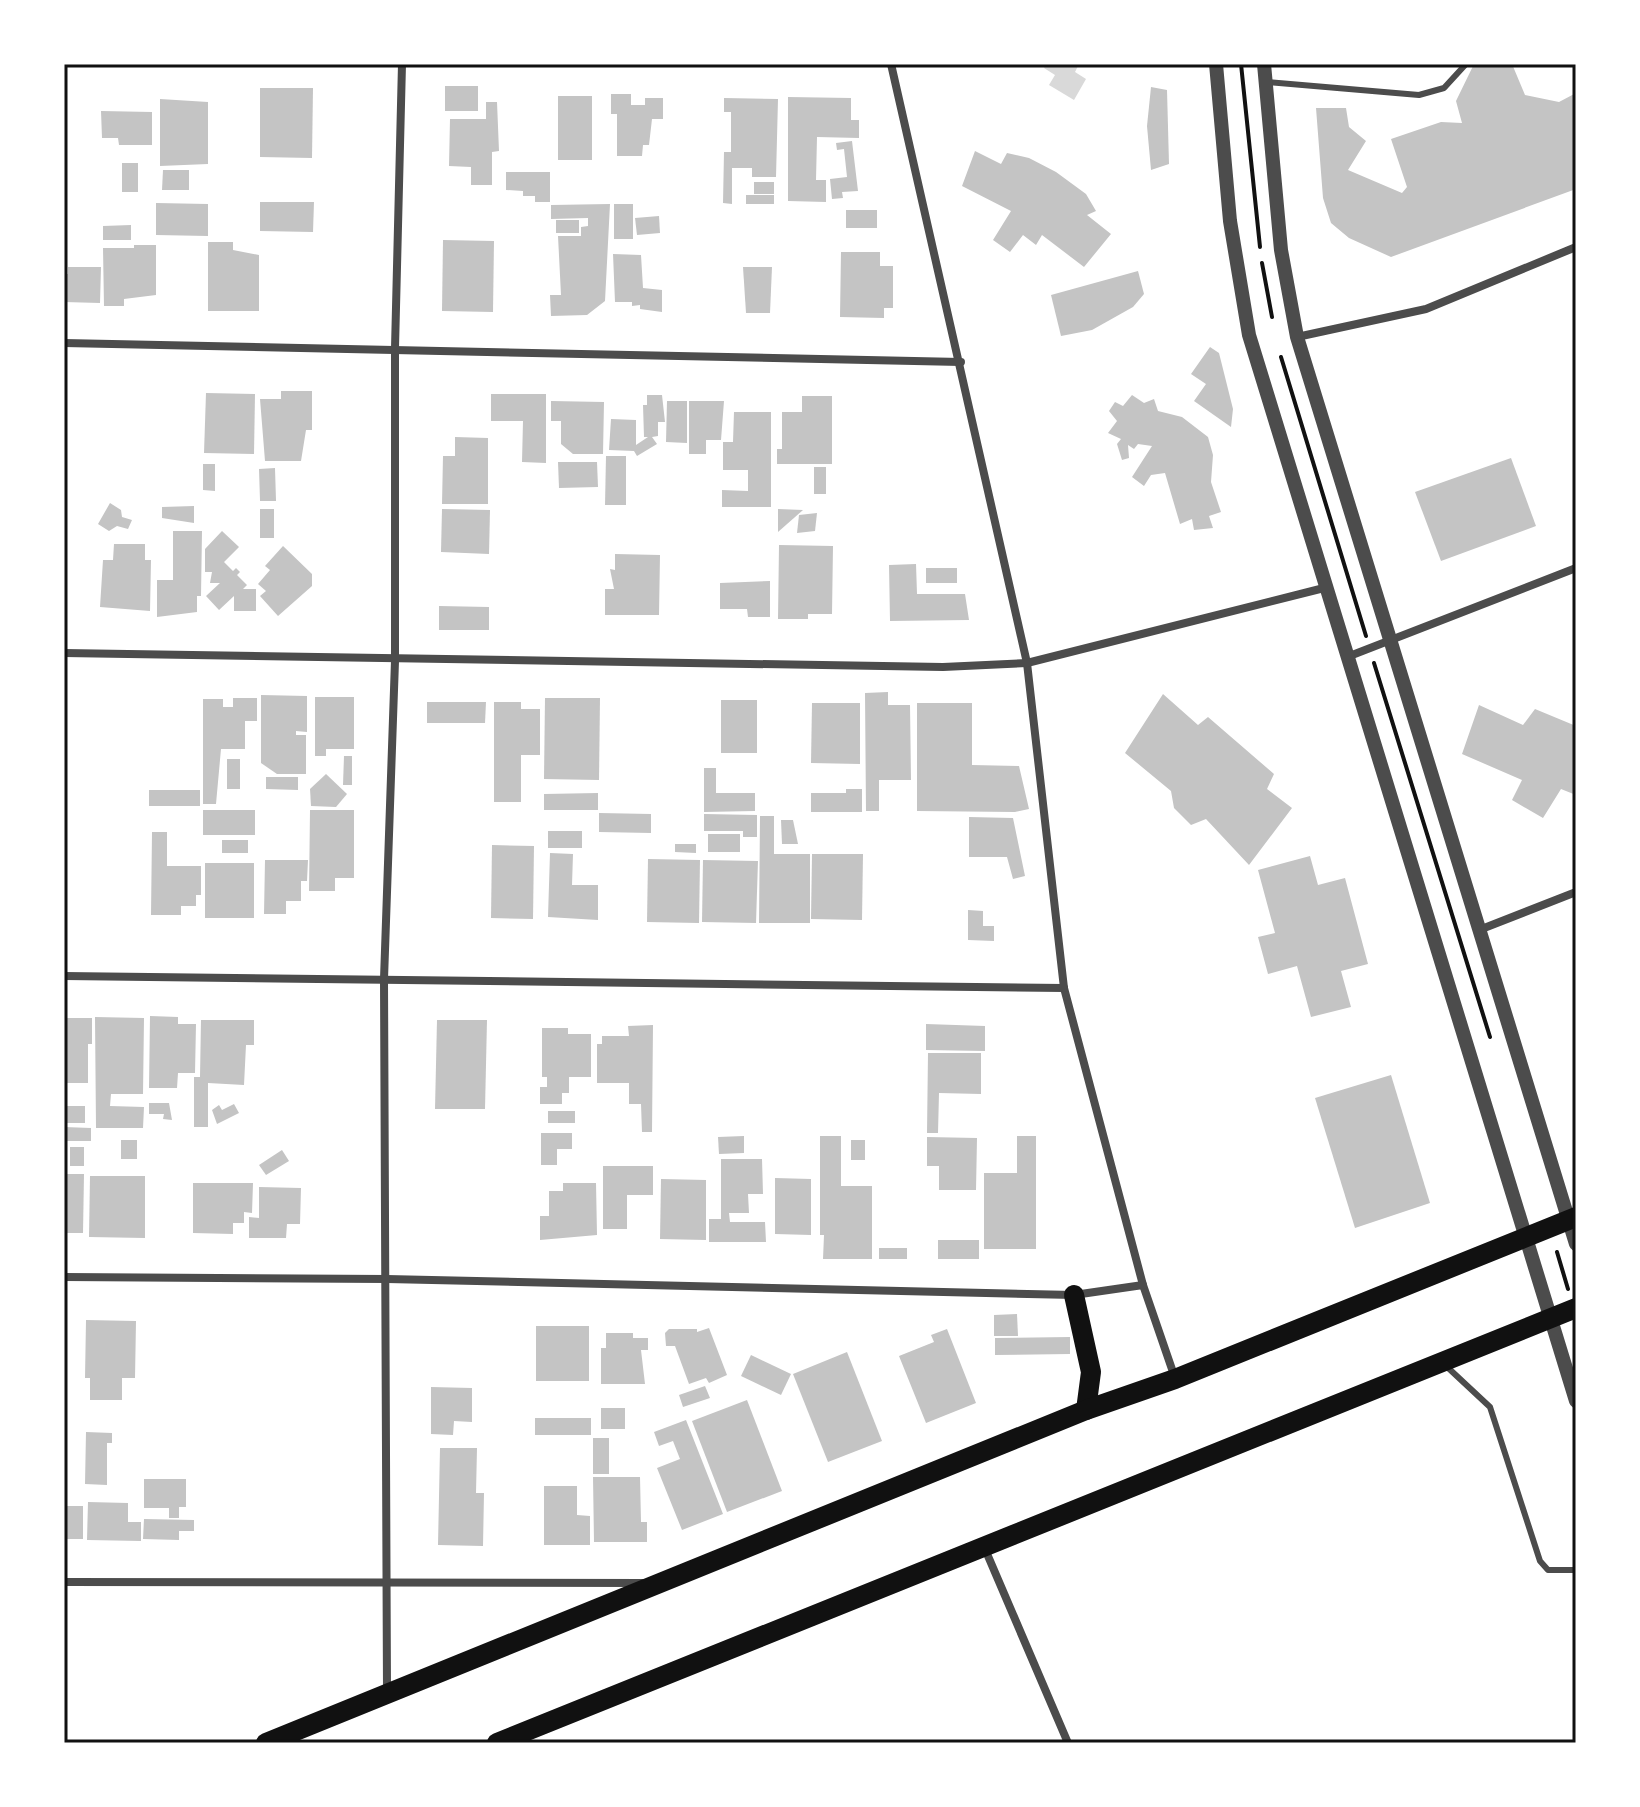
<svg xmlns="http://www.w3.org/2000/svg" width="1640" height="1807" font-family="'Golos Text',sans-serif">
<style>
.water{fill:#d9d9d9}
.building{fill:#c4c4c4}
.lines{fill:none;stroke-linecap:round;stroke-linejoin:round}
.path{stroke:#111;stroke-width:4}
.service{stroke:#4c4c4c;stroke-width:6}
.minor{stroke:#4c4c4c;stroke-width:8}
.tertiary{stroke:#4c4c4c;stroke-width:14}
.primary{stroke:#111;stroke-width:20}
.neatline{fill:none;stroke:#111;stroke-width:3}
</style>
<rect width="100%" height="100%" fill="#fff"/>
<!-- water -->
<path class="water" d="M1046,64L1078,66L1075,72L1086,79L1074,100L1049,85L1055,75L1044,68Z"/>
<!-- building -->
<g class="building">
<path d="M1474,64H1512L1525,95L1559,102L1576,93V189L1391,257L1349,238L1331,223L1323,198L1316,108H1346L1349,127L1366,141L1348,170L1402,193L1407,187L1391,139L1441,122L1462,123L1456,101Z"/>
<rect x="445" y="86" width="33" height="25"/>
<path d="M1151,87L1167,90L1169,164L1151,170L1147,126Z"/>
<path d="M260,88H313L312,158L260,157Z"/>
<path d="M611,94H631V105H645V98H663V119H652L649,145H643L642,156H617V114H611Z"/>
<rect x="558" y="96" width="34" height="64"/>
<path d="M788,97L851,98V120H859V138L817,137L816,180H826V202L788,201Z"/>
<path d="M724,98L778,99L776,177H752V168H732V204L723,203L724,152H731V112H724Z"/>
<path d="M160,99L208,102V164L160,166Z"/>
<path d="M486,102H497L499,151L492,152V185H471V167L449,166L450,119H486Z"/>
<path d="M101,111L152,112V145H119L118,138H102Z"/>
<path d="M852,141L858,191L842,192L843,198L832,199L830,179L847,177L844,149L837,150L836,143Z"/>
<path d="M975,151L1001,164L1007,153L1029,158L1056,172L1086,194L1096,211L1087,215L1111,234L1084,267L1042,235L1036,245L1023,235L1010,252L993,240L1011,211L962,186Z"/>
<rect x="122" y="163" width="16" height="29"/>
<path d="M163,170H189V190H162Z"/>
<path d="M506,172H550V202H535V196H523V191L506,190Z"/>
<rect x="754" y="182" width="20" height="12"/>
<rect x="746" y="195" width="28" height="9"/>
<path d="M260,202H314L313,232L260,231Z"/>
<path d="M156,203L208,204V236L156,235Z"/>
<path d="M610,204L605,301L587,315L551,316L550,295H561L558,236H581V227L588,226V218L551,219V205Z"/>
<rect x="614" y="204" width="19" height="35"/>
<rect x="846" y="210" width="31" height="18"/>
<path d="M659,216L660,233L637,235L635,218Z"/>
<rect x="556" y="220" width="23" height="13"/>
<path d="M131,225V240H103V226Z"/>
<path d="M443,240L494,241L493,312L442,311Z"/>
<path d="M208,242H233V250L259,255V311H208Z"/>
<path d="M134,245H156V295L124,299V306H104L103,248H134Z"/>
<path d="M841,252H880V266H893V308H884V318L840,317Z"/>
<path d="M613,254L641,255L643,288L662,290V312L640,309V305L632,306V302H615Z"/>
<path d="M68,267H101L100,303L64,302V274H68Z"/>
<path d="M743,267H772L770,313H746Z"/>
<path d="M1138,271L1144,294L1133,307L1092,330L1061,336L1051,295Z"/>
<path d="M1210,347L1219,353L1233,409L1231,427L1194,401L1206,384L1191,374Z"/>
<path d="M281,391H312V430H306L301,461H265L260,399H281Z"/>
<path d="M206,393L255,394L254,454L204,453Z"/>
<path d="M491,394H546V463L522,462L523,421H491Z"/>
<path d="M647,395H662L665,422H658V436L652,437L657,444L637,456L634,451L609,450L611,419L636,420V445L648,437H644L643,405H647Z"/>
<path d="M1132,395L1144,403L1154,399L1158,411L1182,417L1208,437L1213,455L1211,482L1221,512L1209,516L1213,528L1194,530L1192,519L1180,524L1165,473L1151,475L1144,486L1132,477L1152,446L1138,444L1134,449L1128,445L1129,458L1122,460L1117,444L1121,439L1108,433L1117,421L1109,411L1115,402L1123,406Z"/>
<path d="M802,396H832V464H777V449H782V412H802Z"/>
<path d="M551,401L604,402L603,454H573L561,444V421H551Z"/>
<path d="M667,401H687V443L666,442Z"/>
<path d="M689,401H724L721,440H706V454H689Z"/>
<path d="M734,412H771V507H722V490L748,491V470H723V442H733Z"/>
<path d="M455,437L488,438V504H442L443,456H455Z"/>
<path d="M606,456H626V505H605Z"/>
<path d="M1511,458L1536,526L1441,561L1415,492Z"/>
<path d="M558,462H597L598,487L559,488Z"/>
<path d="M203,464H215V491L203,490Z"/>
<rect x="814" y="467" width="12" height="27"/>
<path d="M275,468L276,501H260L259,469Z"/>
<path d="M110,503L121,510L122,517L132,520L128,529L117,526L109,531L98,524Z"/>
<path d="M194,506V523L162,518V507Z"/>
<rect x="260" y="509" width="14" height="29"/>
<path d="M442,509L490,510L489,554L441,552Z"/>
<path d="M778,509L803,510L778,532Z"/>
<path d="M817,513L815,531L797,533L799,515Z"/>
<path d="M173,531H202L201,596H197V612L157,617V580H173Z"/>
<path d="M222,531L239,547L224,562L233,571L236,568L240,572L237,575L247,585L243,589H256V611H234V596L219,610L206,596L220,583H210L212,572H205V549Z"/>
<path d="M114,544H145V560H151L150,611L100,607L103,560H113Z"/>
<path d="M779,545L833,546L832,614H808V619H778Z"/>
<path d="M283,546L312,574V586L278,616L260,596L266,591L258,584L270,570L265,566Z"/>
<path d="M615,554L660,555L659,615H605V589H614L610,569L615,570Z"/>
<path d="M916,564L917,594H965L969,620L890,621L889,565Z"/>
<rect x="926" y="568" width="31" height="15"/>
<path d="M770,581V617H748L747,609H720V583Z"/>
<path d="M439,606L489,607V630H439Z"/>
<path d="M888,692V705H910L911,780H879V811H866L865,693Z"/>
<path d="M1163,694L1198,725L1208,717L1274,774L1267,789L1292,808L1249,865L1206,819L1191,825L1174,808L1171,791L1125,753Z"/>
<path d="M261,695L307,696V732L296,731V735H306V774H277L261,763Z"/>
<path d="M315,697H354V749H326V756H315Z"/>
<path d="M233,698H257V721H245V749H221L216,804H203V699H223V707H233Z"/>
<path d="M545,698H600L599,780L544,779Z"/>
<rect x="721" y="700" width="36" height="53"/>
<path d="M427,702H486L485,723H427Z"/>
<path d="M494,702H521V709H540V755H521V802H494Z"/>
<path d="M812,703H860V764L811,763Z"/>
<path d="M917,703H972V765L1019,766L1029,809L1015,812L917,811Z"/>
<path d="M1479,705L1523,725L1535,709L1576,726V795L1561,789L1543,818L1512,800L1522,780L1462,754Z"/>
<path d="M344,756H352V785H343Z"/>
<rect x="227" y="759" width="13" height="30"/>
<path d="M704,768H716V793H755V811L704,812Z"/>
<path d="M326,774L347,794L336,807L311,806L310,789Z"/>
<path d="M266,777H298V790L266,789Z"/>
<path d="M846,789H862V812H811V793H846Z"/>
<rect x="149" y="790" width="51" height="16"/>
<path d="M598,793V810H544V794Z"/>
<rect x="203" y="810" width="52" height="25"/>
<path d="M310,810H354V878H335V891H309Z"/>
<path d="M599,813L651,814V833L599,832Z"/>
<path d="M704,814L757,815V837H743V831H704Z"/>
<path d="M760,816H774V854H810V923H759Z"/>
<path d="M969,817L1013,818L1025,876L1013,879L1007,857H969Z"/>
<path d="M781,820H793L798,844H782Z"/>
<rect x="548" y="831" width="34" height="17"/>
<path d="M152,832H167V866H201V895H196V906H181V915H151Z"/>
<rect x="708" y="834" width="32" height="18"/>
<rect x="222" y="840" width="26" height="13"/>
<path d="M675,844H696V853L675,852Z"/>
<path d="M492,845L534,846L533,919L491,918Z"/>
<path d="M550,853L573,854L572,885H598V920L548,917Z"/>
<path d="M812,854H863L862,920L811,919Z"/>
<path d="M1310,856L1318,885L1345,878L1368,964L1341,971L1351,1007L1311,1017L1297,966L1268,974L1258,937L1275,933L1258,870Z"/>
<path d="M648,859L700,860L699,923L647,922Z"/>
<path d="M265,860H308L307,881H301V901H286V914H264Z"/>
<path d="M703,860L758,861L756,923L702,922Z"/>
<rect x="205" y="863" width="49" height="55"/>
<path d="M968,910L983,911V926H994V941L968,940Z"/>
<path d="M150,1016L178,1017V1024H196L195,1073H178L177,1088H149Z"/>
<path d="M95,1017L144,1018L143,1094H111L110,1106L144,1107L143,1128H96Z"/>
<path d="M64,1018H92V1044H88V1083H64Z"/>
<path d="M201,1020H254V1045H246L244,1085L208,1083V1127H194V1077H200Z"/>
<path d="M437,1020H487L485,1109H435Z"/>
<path d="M926,1024L985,1026V1051L926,1050Z"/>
<path d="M653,1025L652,1132H642L641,1104H629V1083H597V1044H602V1036H629L628,1026Z"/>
<path d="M542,1028H568V1034H591V1077H569V1093H562V1104H540V1087H547V1077H542Z"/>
<path d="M928,1053H981V1094L939,1093L938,1133H927Z"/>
<path d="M1391,1075L1430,1203L1355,1228L1315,1098Z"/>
<path d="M149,1103H169L172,1120L163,1119L164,1114H149Z"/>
<path d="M234,1104L239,1113L217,1124L212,1110L219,1105L222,1110Z"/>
<rect x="64" y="1106" width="21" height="17"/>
<rect x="548" y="1111" width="27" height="12"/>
<path d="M64,1127L91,1128V1141H64Z"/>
<path d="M541,1133H572V1149H557V1165H541Z"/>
<path d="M744,1136V1153L719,1154L718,1137Z"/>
<path d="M820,1136H841V1186H872V1259H823L824,1235H820Z"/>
<path d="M1017,1136H1036V1249H984V1173H1017Z"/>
<path d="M927,1137L977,1138L976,1190H939V1166H927Z"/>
<rect x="121" y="1140" width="16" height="19"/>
<rect x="851" y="1140" width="14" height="20"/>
<rect x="70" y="1147" width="14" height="19"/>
<path d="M282,1150L289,1161L266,1175L259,1165Z"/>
<path d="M721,1159H762L763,1194H748L749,1213H729L730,1222H765L766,1242H709V1219H721Z"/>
<path d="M603,1166H653V1195H627V1229H603Z"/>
<path d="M64,1174H84L83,1233H64Z"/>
<path d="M90,1176H145V1238L89,1237Z"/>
<path d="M775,1178L811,1179V1235L775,1234Z"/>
<path d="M661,1179L706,1180V1240L660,1239Z"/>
<path d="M193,1183H253L252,1213L244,1212V1223H233V1234L193,1233Z"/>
<path d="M563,1183H596L597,1235L540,1240V1216H549V1191H563Z"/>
<path d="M259,1187L301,1188L300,1224H287L286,1238H249V1217L259,1218Z"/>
<rect x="938" y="1240" width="41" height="19"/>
<rect x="879" y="1248" width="28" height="11"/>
<path d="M1017,1314L1018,1336H994V1315Z"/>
<path d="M86,1320L136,1321L135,1378H122V1400H90V1378H85Z"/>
<rect x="536" y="1326" width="53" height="55"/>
<path d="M709,1328L727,1375L709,1383L706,1378L689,1384L675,1346H666L665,1333L669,1329H697V1332Z"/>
<path d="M947,1329L976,1403L926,1423L899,1356L934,1342L931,1335Z"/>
<path d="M606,1333H633V1338H648V1350H641L645,1384H601V1348H606Z"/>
<path d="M1070,1337V1354L995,1355V1338Z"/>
<path d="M847,1352L882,1441L828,1462L793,1374Z"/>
<path d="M751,1355L791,1374L781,1395L741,1376Z"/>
<path d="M705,1386L710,1398L683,1407L679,1395Z"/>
<path d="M431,1387L472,1388V1422L454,1421L453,1435L431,1434Z"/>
<path d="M747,1400L782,1491L727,1512L692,1421Z"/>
<rect x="601" y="1408" width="24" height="21"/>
<rect x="535" y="1418" width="56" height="17"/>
<path d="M686,1420L723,1514L682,1530L657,1468L680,1459L673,1441L659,1446L654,1432Z"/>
<path d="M86,1432L112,1433V1443H107V1485L85,1484Z"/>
<rect x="593" y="1438" width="16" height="36"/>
<path d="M440,1448H477L476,1493H484L483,1546L438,1545Z"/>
<path d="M593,1477H640L641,1522H647V1542H594Z"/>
<path d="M144,1479H186V1507H179V1518H169V1508H144Z"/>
<path d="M544,1486H577V1515L590,1516V1545H544Z"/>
<path d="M88,1502L128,1503V1522H141V1541L87,1540Z"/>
<rect x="64" y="1506" width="19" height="33"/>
<path d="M144,1519L194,1520V1531H179V1540L143,1539Z"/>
</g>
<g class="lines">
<!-- path -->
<g class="path">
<path d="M1241,64L1260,247"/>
<path d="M1262,263L1272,317"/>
<path d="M1281,357L1366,636"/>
<path d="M1374,663L1490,1037"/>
<path d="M1557,1252L1568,1289"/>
</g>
<!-- service -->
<g class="service">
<path d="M1268,82L1419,95L1444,88L1466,64"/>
<path d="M1445,1365L1490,1407L1540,1561L1548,1570H1576"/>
</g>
<!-- minor -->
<g class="minor">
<path d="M891,64L1027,663L1064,988L1143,1285L1175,1378"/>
<path d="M1297,337L1426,309L1576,247"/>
<path d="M64,343L961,362"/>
<path d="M64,653L943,667L1027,663L1324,588"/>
<path d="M1347,657L1576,568"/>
<path d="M1479,930L1576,892"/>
<path d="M64,976L1064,988"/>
<path d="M64,1277L387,1279L1074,1295L1143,1285"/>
<path d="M985,1549L1068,1743"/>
<path d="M64,1582L643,1583"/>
<path d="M387,1691L384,979L395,661V348L402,64"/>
</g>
<!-- tertiary -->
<g class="tertiary">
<path d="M1216,64L1230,221L1249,335L1576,1401"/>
<path d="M1264,64L1281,250L1297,337L1576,1244"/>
</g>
<!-- primary -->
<g class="primary">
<path d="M1074,1295L1091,1372L1086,1410"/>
<path d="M266,1743L1086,1410L1175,1379L1576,1217"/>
<path d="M497,1743L1576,1308"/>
</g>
</g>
<!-- border -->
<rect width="1640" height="1807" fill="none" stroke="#ffffff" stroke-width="132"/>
<rect x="66" y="66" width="1508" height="1675" class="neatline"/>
</svg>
